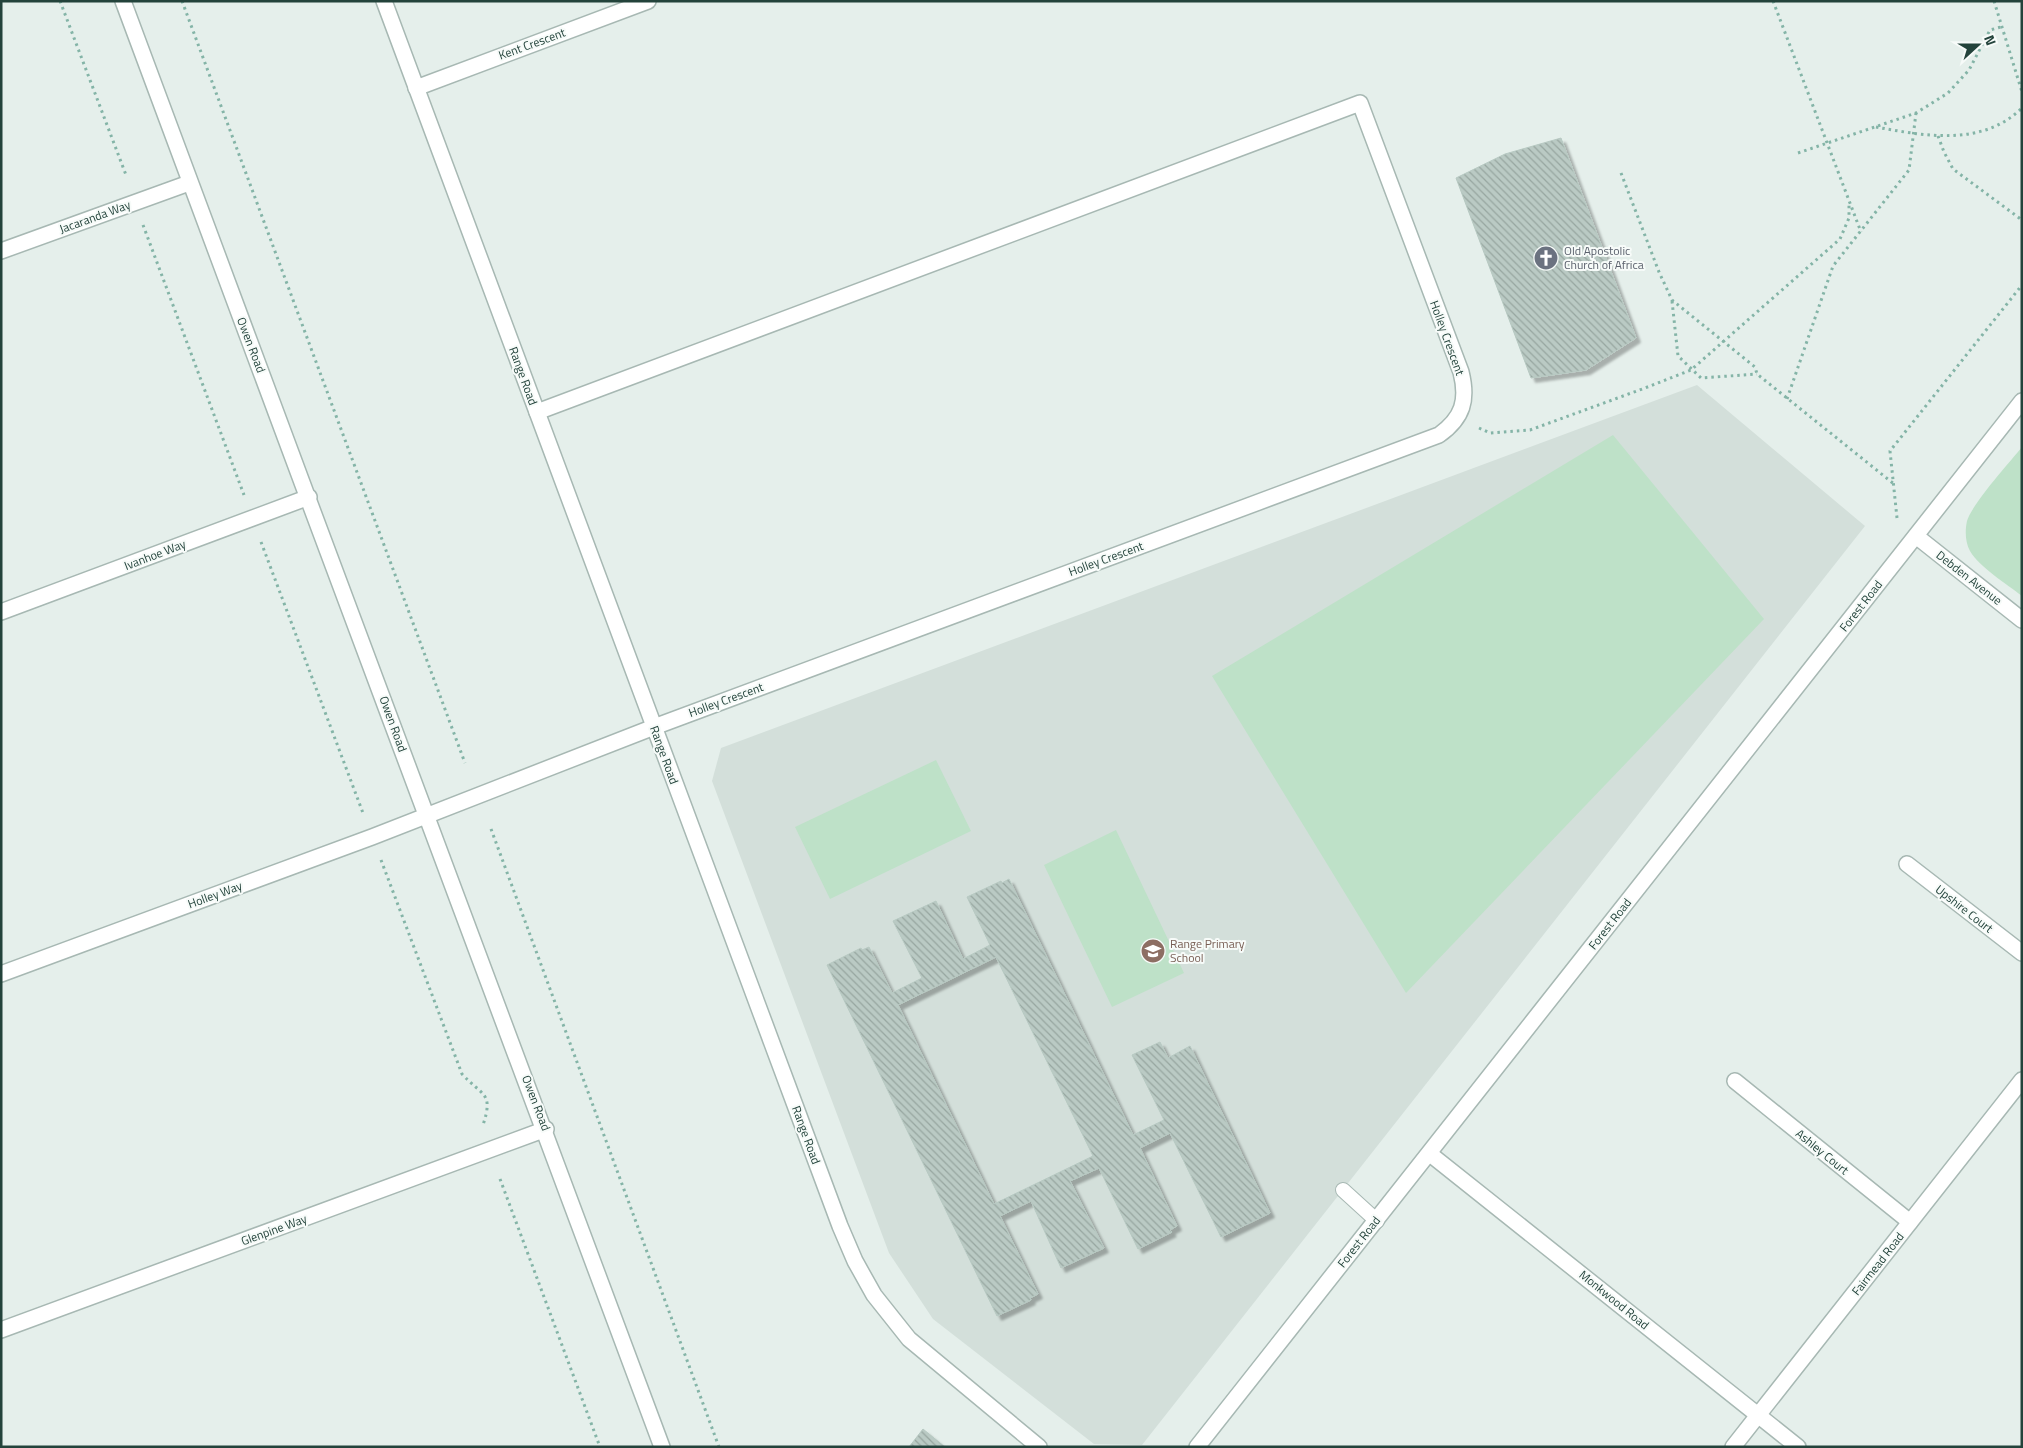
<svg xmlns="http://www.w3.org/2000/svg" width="2023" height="1448" font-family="'Titillium Web',sans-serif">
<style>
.built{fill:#d3dfda}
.park{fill:#bee1c8}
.building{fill:url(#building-back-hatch);stroke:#b7c9c2;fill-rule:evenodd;filter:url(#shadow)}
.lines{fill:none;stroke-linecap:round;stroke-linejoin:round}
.service-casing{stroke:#a7b8b3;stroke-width:16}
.minor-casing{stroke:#a7b8b3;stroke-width:18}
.tertiary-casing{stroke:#a7b8b3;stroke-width:18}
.path{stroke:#84b4a7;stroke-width:3;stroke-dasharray:2.5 4;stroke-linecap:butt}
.service{stroke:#fff;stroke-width:14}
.minor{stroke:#fff;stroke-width:15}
.tertiary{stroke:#fff;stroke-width:15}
.labels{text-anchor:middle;stroke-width:4;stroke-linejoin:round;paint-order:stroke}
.street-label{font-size:12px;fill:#23433b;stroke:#f7fbf9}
.worship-label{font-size:12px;fill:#5b616d;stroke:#f7fbf9;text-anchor:start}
.education-label{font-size:12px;fill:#785e54;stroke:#f7fbf9;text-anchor:start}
</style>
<defs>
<pattern id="building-back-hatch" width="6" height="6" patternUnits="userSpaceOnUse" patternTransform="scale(1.25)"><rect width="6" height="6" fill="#bacac4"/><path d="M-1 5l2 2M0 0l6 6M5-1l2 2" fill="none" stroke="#97a6a0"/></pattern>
<filter id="shadow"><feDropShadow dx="4.5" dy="4.5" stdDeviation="1" flood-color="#0004"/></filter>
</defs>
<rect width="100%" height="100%" fill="#e5efeb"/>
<!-- built -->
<path class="built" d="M1697,385L1865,526L1142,1445L1094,1444L933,1319L889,1253L712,781L721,748Z"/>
<!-- park -->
<g class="park">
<path d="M1613,435L1764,619L1406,993L1212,676Z"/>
<path d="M2022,447V596C2007,584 1979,567 1970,551C1965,542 1965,530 1967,521C1972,504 2009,463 2022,447Z"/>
<path d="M936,760L971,831L830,899L795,827Z"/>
<path d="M1116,830L1184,973L1112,1007L1044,865Z"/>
</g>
<!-- building -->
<g class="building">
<path d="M1561,138L1636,338L1586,370L1531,378L1456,178L1505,154Z"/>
<path d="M1009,879L1133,1135L1164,1120L1132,1055L1160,1042L1168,1058L1190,1046L1270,1213L1221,1237L1170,1133L1140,1148L1177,1226L1170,1230L1172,1232L1138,1249L1099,1168L1070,1181L1104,1248L1061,1268L1031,1201L1000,1216L1038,1294L1030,1298L1031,1300L997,1316L827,965L861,948L862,950L869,947L892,993L922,978L893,921L936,901L963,959L990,945L967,897L1001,881L1002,883ZM996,957L1093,1156L994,1204L898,1005Z"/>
<path d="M923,1429L945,1447H909Z"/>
</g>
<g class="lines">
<defs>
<path id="service" d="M1343,1190L1377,1221"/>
<g id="minor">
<path d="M384,1L840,1226L855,1261L874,1295L909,1339L1039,1447"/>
<path d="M416,88L648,1"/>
<path d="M1,251L189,183"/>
<path d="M1916,536L2022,620"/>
<path d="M1,612L309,497"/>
<path d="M1907,864L2022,953"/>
<path d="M1,974L372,837L654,727L1439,435C1463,418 1468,400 1461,372L1360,103L537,412"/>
<path d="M1735,1081L1910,1222"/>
<path d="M1430,1154L1798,1447"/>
<path d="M1,1330L546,1129"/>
<path d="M1197,1447L2022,401"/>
<path d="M1733,1447L2022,1080"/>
</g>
<path id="tertiary" d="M123,1C300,484 486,964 662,1447"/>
</defs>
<!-- service casing -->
<use href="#service" class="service-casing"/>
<!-- minor casing -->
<use href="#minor" class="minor-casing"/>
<!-- tertiary casing -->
<use href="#tertiary" class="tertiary-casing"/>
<!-- path -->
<g class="path">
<path d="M60,1L126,175"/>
<path d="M182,1L465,763"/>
<path d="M1773,1L1861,232"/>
<path d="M1994,1L2022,92"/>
<path d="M1876,127C1925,136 1982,147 2022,108"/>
<path d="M1938,136L1944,152L1953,169L2022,220"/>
<path d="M1798,153L1916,113L1948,93L1969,70L1990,30L2001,27"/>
<path d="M1621,173L1659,272L1672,300L1755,367L1757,374L1894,484"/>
<path d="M143,225L244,495"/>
<path d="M1672,301L1678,356L1701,378L1757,374"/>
<path d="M1787,399L1833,266L1909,170L1916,113"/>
<path d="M1479,428L1490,433L1530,430L1645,388L1691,370L1840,239L1849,218V203"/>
<path d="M1897,518L1890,451L2022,285"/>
<path d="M261,542L363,813"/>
<path d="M491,829L719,1447"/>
<path d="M381,860L462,1074C482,1096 494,1092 483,1125"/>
<path d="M500,1179L600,1447"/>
</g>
<!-- service -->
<use href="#service" class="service"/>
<!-- minor -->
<use href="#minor" class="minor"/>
<!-- tertiary -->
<use href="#tertiary" class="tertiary"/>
</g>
<!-- icons -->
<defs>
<symbol id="church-disc" viewBox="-11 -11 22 22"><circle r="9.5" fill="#6b7280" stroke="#f7fbf9"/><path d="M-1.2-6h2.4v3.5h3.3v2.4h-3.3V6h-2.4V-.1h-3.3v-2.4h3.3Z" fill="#fff"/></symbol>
<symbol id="school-disc" viewBox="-11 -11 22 22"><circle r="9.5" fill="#8d6e63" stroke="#f7fbf9"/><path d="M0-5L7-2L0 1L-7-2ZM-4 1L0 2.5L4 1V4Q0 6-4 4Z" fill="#fff"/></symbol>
</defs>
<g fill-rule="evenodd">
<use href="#church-disc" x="1532" y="244" width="28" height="28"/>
<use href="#school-disc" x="1139" y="937" width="28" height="28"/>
</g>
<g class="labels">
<!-- street labels -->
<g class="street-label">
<text transform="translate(532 44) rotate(-20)" y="4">Kent Crescent</text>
<text transform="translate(95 217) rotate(-20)" y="4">Jacaranda Way</text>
<text transform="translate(1447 338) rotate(70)" y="4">Holley Crescent</text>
<text transform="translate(251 345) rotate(69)" y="4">Owen Road</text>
<text transform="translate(523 376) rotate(70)" y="4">Range Road</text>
<text transform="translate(155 555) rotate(-21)" y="4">Ivanhoe Way</text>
<text transform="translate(1106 559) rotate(-20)" y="4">Holley Crescent</text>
<text transform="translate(1969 578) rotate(38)" y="4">Debden Avenue</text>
<text transform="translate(1861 606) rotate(-52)" y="4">Forest Road</text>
<text transform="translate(726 700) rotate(-20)" y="4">Holley Crescent</text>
<text transform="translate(393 724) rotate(70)" y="4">Owen Road</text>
<text transform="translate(664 755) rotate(70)" y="4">Range Road</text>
<text transform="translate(215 895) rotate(-20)" y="4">Holley Way</text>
<text transform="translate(1964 909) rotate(38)" y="4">Upshire Court</text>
<text transform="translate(1610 924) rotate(-52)" y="4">Forest Road</text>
<text transform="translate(536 1103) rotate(69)" y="4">Owen Road</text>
<text transform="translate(806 1135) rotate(70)" y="4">Range Road</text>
<text transform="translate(1822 1152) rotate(39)" y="4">Ashley Court</text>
<text transform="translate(274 1230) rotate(-20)" y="4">Glenpine Way</text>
<text transform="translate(1359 1242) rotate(-52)" y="4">Forest Road</text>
<text transform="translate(1878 1264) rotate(-52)" y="4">Fairmead Road</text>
<text transform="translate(1614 1300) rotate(39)" y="4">Monkwood Road</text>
</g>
<!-- worship labels -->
<g class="worship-label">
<text x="1564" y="255">Old Apostolic<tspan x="1564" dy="14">Church of Africa</tspan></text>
</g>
<!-- education labels -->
<g class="education-label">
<text x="1170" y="948">Range Primary<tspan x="1170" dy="14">School</tspan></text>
</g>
</g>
<!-- border -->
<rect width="2023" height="1448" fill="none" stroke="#23433b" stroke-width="5"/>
<!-- north arrow -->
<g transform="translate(1978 45) rotate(69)" stroke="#f7fbf9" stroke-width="4" paint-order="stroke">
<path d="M0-4L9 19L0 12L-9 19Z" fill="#23433b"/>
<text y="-8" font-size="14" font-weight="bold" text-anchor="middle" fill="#23433b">N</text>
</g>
</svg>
